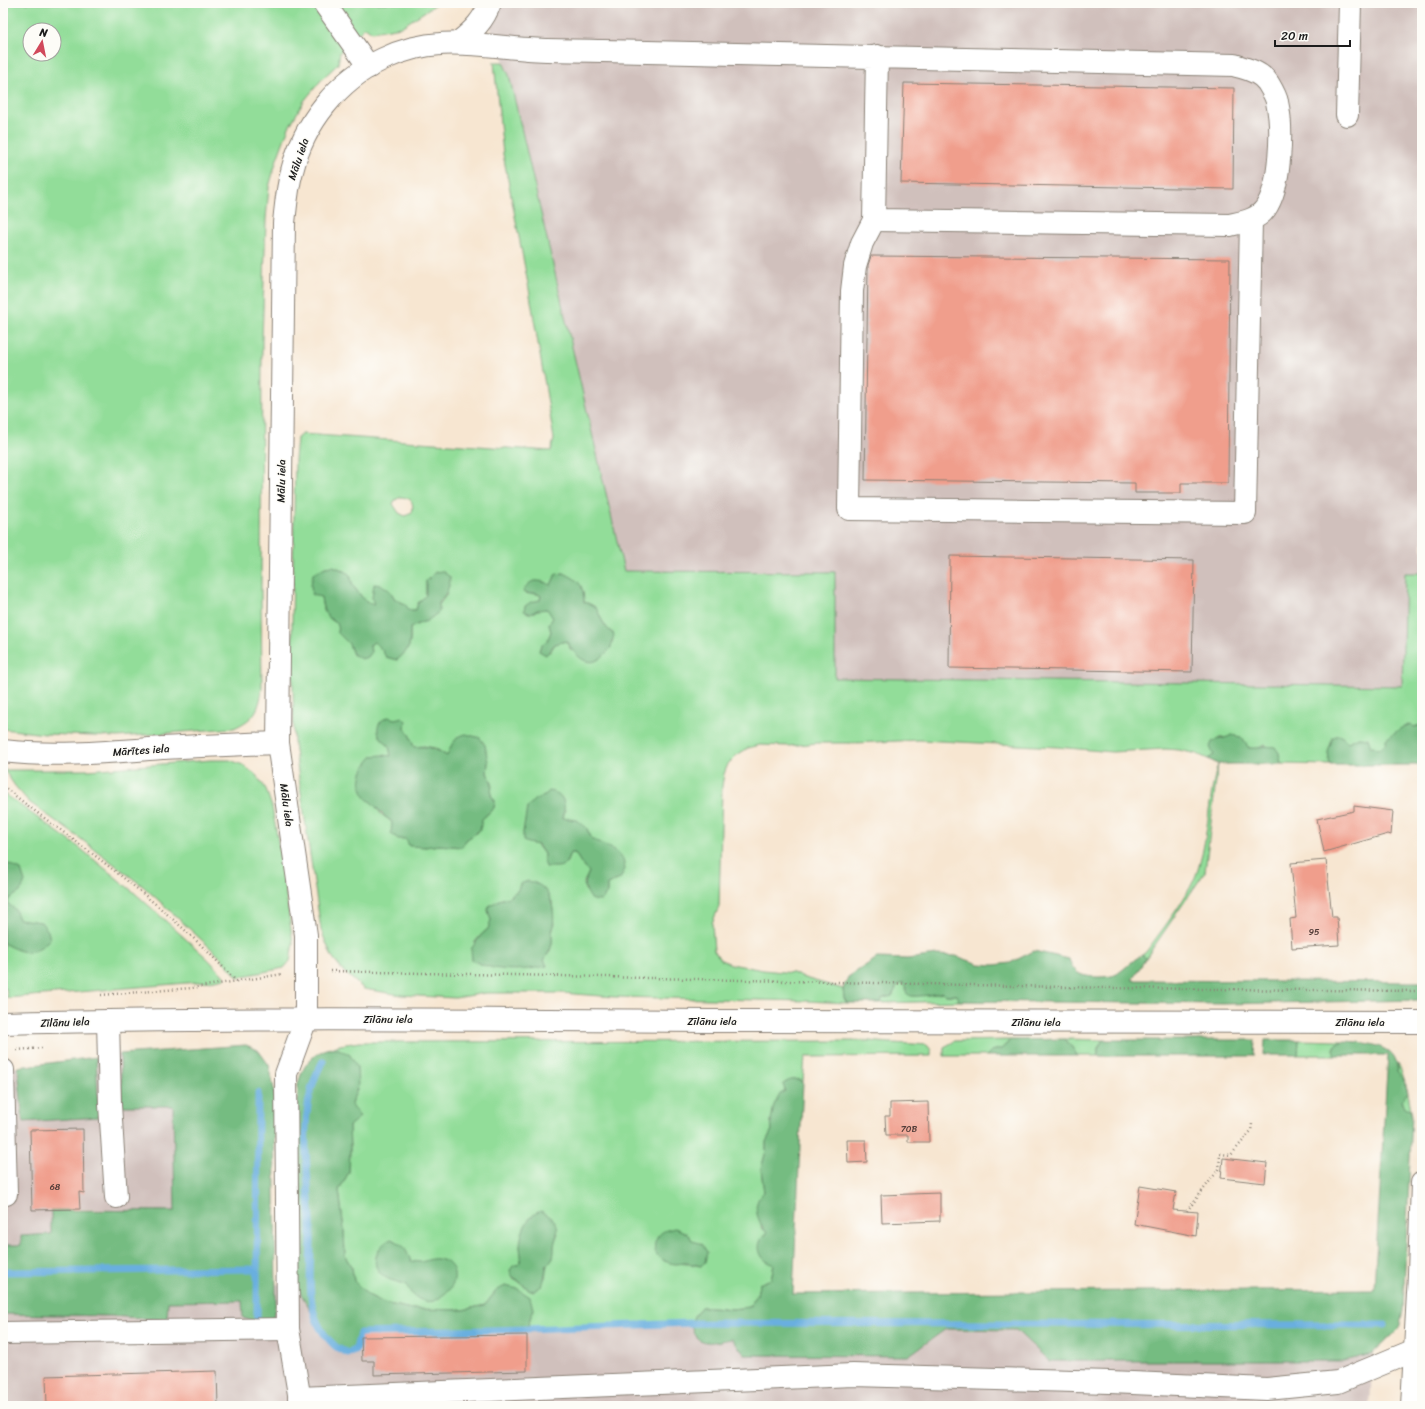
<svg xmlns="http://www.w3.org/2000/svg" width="1425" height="1409" font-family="Sriracha,sans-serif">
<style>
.industrial{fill:#d0c0bc}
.green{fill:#92dd99;stroke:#577c5a;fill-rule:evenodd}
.forest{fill:#75bc81;stroke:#486c4e}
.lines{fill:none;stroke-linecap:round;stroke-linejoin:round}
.stream{stroke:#69afdf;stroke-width:7}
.building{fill:#f09e8c}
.minor-casing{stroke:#8a8176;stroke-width:24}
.highway-casing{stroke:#8a8176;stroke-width:24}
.path{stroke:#8a8176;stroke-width:2.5;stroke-dasharray:1 3;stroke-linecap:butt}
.minor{stroke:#fff;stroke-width:22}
.highway{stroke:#fff;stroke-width:22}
.labels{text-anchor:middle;stroke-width:3;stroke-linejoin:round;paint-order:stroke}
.number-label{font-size:9px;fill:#513c38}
.street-label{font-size:11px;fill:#1c1c1c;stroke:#fdfcf7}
</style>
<rect width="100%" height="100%" fill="#fdfcf7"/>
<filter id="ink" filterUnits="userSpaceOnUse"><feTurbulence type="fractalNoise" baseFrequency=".025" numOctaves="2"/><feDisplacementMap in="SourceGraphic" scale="8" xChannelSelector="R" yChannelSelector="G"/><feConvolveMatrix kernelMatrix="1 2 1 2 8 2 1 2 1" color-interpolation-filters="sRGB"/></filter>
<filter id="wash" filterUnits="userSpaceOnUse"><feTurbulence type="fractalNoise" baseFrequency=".012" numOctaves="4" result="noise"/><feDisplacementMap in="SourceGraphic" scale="16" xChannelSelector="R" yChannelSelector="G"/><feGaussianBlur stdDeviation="0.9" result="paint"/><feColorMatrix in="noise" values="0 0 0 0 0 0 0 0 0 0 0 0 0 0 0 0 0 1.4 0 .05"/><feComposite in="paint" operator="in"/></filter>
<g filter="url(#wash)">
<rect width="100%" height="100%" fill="#f7e6d1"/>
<!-- industrial -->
<g class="industrial">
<path d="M481,3H1422V573H1405L1402,686L834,678L835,572L624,571L509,75Z"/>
<path d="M120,1054L122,1106H173L175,1212L80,1209L51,1210L52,1234L21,1236V1245H3V1068L18,1067L24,1121L99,1117L96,1057Z"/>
<path d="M276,1284L296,1285L356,1349L360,1333L527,1329L692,1323L693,1333L704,1342H714L732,1339L907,1356L946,1329L1016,1330L1049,1361H1344L1373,1354L1370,1406H3V1314L112,1316L167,1320L168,1302L242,1301L243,1318H273L275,1309Z"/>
</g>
<!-- green -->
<g class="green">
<path d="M3,3H438L401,27L372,32L365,27L340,52L338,64L323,78L304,101L289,127L277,159L269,187L266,219L262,341L261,592L262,689C259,711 254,719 234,728L118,737L45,734L3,729ZM30,30H54V54H30Z"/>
<path d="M494,62H503L509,75L624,571L835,572V678L1402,686L1405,573H1422V725C1412,725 1388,741 1380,748L1371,747L1359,737L1348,742L1331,745L1328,752L1330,765L1281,764L1279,753L1265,745L1257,749L1249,748L1241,737L1219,738L1214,755L1208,759L1197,754L1179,750L1165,749L1112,752L1057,747L920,740L854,743H817L789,746L760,745L748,748L737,755L728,764L724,774L722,786L719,907L712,923L714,951L721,960L731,964L763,970L793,973L801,977L843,989L844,998L847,1003L807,1001L614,997L561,993H486L455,998L401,995L364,989L343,971L331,955L321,930L294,744L292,624L295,459L297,438L302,434L551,451L554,439L529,289L503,154ZM401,497C412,498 414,502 412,513L405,516L399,513L393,504L395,500ZM333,566L345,571L350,575L353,586L366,602L375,605L390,591L395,599L405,604L408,610H416L418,603L426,595V581L447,594L427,621L420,623L410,628C411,646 410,648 397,660L386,657L382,650L374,642L370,645L371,653L353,655L349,644L338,632V624C314,611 322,590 325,567ZM564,573L583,591L584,602C600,607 596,611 603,622C605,627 610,631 614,634L571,650L566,641L555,644L550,652L539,651L541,645L547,641L551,632L549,624L553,618L548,609L537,610L541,596C535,592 530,594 523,592L542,581L551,585L556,574ZM405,728L409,734L414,747L424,746L435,748L447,756L488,762L487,773L492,783L491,795L495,801L494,808L482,819L480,830L466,840L462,847L439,845L425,847L406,839L392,822L381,814L374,804L366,798L382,755L391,756L389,744L382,739ZM545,796L565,810L563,818L586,827L592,839L620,879L607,884V893L585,890L584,882L589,872L581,863L575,853H570L567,862H544V854L537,845L523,833L525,822L535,799ZM518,890L552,901L554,926L552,932V942L550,951L544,960L547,966L474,943L482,934L488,929L491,920L488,910L499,900L509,897Z"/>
<path d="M211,760H230L243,765L256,775L266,789L272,807L279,847L293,943L290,961L284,968L238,977L218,955L144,887L81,839L29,802L15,786L4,770H88Z"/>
<path d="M1218,764L1205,872L1146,958L1142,955L1146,952C1163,928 1192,893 1199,866C1209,833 1208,797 1218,764Z"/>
<path d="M3,793L80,848L137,895L208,959L226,978L210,981L7,998L6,988H3Z"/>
<path d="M903,982L913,996C923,995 933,996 942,992L946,995H957L959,1001L880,1003L883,998L892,996L897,986Z"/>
<path d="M1065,1039L1103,1040L1098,1048V1056H1077L1074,1050Z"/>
<path d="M1011,1040L1001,1049L991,1051L986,1056H944V1047L955,1041Z"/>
<path d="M1299,1040L1343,1041L1335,1045L1333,1049L1335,1055H1298Z"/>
<path d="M870,1041C889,1044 908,1043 927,1045L931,1050V1056L805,1057L803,1082L798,1079L785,1091L771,1120L772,1130L766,1142V1151L761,1169L764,1192L761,1227L767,1233L765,1259L774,1264L771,1279L759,1284L757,1295L749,1307L732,1309L712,1307H701L694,1316L692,1323L527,1329L533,1309L496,1291L485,1305L463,1310L411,1309L384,1303L368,1295L354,1281L352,1268L345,1256L344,1230L339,1190L349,1172L350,1149L349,1126L351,1104L358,1086L326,1049L340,1045L359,1042ZM558,1233L554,1243L553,1257L547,1265L545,1278L534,1291C523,1288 522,1282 513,1278V1266L519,1264L522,1259L520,1246ZM687,1233L693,1241L701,1266C688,1263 676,1264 664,1261Z"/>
<path d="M1398,1063C1406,1080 1409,1097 1412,1116L1410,1109L1405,1108C1400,1094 1396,1077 1398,1063Z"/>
</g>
<!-- forest -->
<g class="forest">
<path d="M333,566L345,571L350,575L353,586L366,602L374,605L372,598L374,584L382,585L390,591L395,599L405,604L409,610H416L418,603L426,595V581L435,572L442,571L450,577C450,588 446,594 439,603V612L427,621L420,623L410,628C410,646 411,648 397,660L386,657L382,650L374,642L370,645L371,653L368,657L361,659L353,654L349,644L337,632L338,624C325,617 323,611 321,597L312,595L311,585L313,574L325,567Z"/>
<path d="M564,573C580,581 583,584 584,602C600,607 596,610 603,622C605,627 610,631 614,635C613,638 612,643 611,647C610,650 607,652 605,654C589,672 575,655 566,641L555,644L546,655L539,651L541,645L547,641L551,632L549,624L553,618L547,609L537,610L531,614L524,611L525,606L531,602L540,600L541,596L536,593L529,594L523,592C530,577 539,580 551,585L556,574Z"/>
<path d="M388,717L395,719L402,717L406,721L405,728L409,734L414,747C430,746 434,748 447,756L452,744L459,736L466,734L480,738L485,745L488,762L487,773L492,783L491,795L495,801L494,808L482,819L480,830L466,840L462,847L439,845L425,847L409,846L406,839H398L391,833L392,822C385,817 380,811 374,805C372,802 368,801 366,798C355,784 362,767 373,756L382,755L391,756C390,752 390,747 387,744C386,742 384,741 382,739C374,730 378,721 388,717Z"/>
<path d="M1411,724L1414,727L1422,725V765H1330L1328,752L1333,737L1340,735L1348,742L1359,737L1368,738L1371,747L1380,748L1385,744L1386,739L1401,728Z"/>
<path d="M1232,735L1241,737L1249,748C1259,749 1263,745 1275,747L1279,753L1281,764H1218L1208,759L1214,755L1210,747L1212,742C1219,738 1225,739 1232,735Z"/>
<path d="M549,791C565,793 566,805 563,818L576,820L586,827L592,839L615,850L623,859L625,869L620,879L607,884V893L601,901L592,900C584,888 583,885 589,872L581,863L575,853H570C565,869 561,867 546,867L544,862V854L538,845L528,843L523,841V833L527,808L535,799L545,796Z"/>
<path d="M3,864H8L21,870L25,882L20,892L9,899L8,904L15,909L19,919L41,922L48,931L50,939C32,957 24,954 3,943Z"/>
<path d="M528,881C531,882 534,882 537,884C553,891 556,916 552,931C551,935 553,939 552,943C551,950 547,955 544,960L547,966C523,971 495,973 472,960L471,949L482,934L488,929L491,920L488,910L489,906L499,900L509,897L518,890L520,884Z"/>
<path d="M1034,951L1069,959C1071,965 1074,971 1080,974C1088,978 1109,978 1117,974C1126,968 1132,960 1142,955L1146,958L1132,980L1422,982V1000L1223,1004L959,1001L957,995H946L942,992C937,994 918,997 912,996C910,996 908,994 906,993V988L903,982L897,986L892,996L883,998L880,1003H847L844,998L843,989L848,977L877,958L907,959L937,955L956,956L979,964L994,965L1010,963Z"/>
<path d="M1065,1039L1074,1050L1077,1056H986L991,1051L1001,1049L1011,1040Z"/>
<path d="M1103,1040H1255L1254,1056H1098V1048Z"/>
<path d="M1265,1040H1299L1298,1055H1264Z"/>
<path d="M1343,1041C1363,1042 1399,1044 1397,1071L1403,1078L1408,1092L1402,1100L1405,1107L1410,1109L1412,1116L1403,1310L1399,1329L1373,1354L1344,1361H1049L1016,1330L946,1329L908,1356L745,1355L732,1339C723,1340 715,1343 706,1342C693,1341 688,1325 695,1315C696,1312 699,1310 701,1307H712L732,1309L749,1307L757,1295L759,1284L771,1279L774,1265C771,1263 767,1262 765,1260C756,1252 758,1239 767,1233C760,1225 753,1210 758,1200C759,1197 762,1194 764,1192L761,1169L766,1151V1142L772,1130L771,1120L774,1105L779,1095L785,1091L783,1084C790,1079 796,1078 803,1082L793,1294L1374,1289L1388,1055H1335L1333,1049L1335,1045Z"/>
<path d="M246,1045L258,1050L269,1065L274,1089L276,1300L273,1318L263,1324L243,1318L242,1301L168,1302L167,1320L112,1316L3,1314V1245H21V1236L51,1234V1210L175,1211L173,1106H122L120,1054Z"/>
<path d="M326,1049H339L350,1055L357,1067L358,1086L351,1104L360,1117L349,1126L350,1149L349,1172L339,1190L344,1230L345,1256L352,1268L354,1281L368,1295L384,1303L411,1309L463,1310L485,1305L496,1291L505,1286L518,1289L530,1297L533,1309L527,1329L360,1333L356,1349L348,1353L335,1346L320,1328L296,1285L298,1084C303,1066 309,1057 326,1049Z"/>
<path d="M96,1057L99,1117L23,1122L18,1067Z"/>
<path d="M541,1211C556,1220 561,1223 555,1241C553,1246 555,1252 553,1257C552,1260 549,1262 547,1265C545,1270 545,1279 542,1286L534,1291C527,1289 525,1286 520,1282C515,1277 511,1278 510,1270L513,1266L519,1264C523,1256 520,1254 520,1245C521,1232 527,1215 541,1211Z"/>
<path d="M675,1228L687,1233L693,1241L702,1244L707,1252L705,1262L701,1266C696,1265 690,1263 685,1263C682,1263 679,1264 676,1264C663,1263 650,1254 656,1240C660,1231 666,1230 675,1228Z"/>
<path d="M391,1239C404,1244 405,1248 411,1261C414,1261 417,1262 420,1262C427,1261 431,1258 438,1259C452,1261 458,1273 452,1286C449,1291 443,1295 438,1299C429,1305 418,1300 411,1293C409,1290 408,1287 406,1285C403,1283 397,1282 394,1281C383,1278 373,1270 376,1257C378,1249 383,1243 391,1239Z"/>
</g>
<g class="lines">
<!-- stream -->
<g class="stream">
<path d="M323,1061C320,1067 317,1072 315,1078C298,1121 309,1180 311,1225C312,1255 306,1291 316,1319C319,1328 327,1339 335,1346C338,1349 344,1351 348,1353L356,1349L360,1333L527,1329L692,1323L1385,1325"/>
<path d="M3,1272L257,1269"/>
<path d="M257,1318L258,1093"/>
</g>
</g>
<g id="blocks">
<!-- building -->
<g class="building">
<path d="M904,83L1234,88L1233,189L901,183Z"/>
<path d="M871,256L1230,259L1228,483H1181V493H1135V483L865,480L868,265Z"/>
<path d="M950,556L1194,560L1192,672L949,668Z"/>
<path d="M1354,806L1393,811L1391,835L1388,834L1324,852L1317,819L1354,811Z"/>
<path d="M1326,860L1332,917H1337L1339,945L1292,948L1290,919L1296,918L1291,863Z"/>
<path d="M928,1102L929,1142H908V1135H886L885,1116H890V1103Z"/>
<path d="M83,1129L84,1193L79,1192L80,1209L32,1210L30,1130Z"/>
<path d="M847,1140H866L867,1162L848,1163Z"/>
<path d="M1223,1158L1267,1163L1265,1183L1221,1178Z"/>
<path d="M1140,1186L1176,1192L1173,1210L1198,1212L1196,1236L1134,1224Z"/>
<path d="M940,1193V1221L882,1223L881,1195Z"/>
<path d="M527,1335V1371L374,1375V1361H362L361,1337Z"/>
<path d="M217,1371L218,1406H47L46,1376Z"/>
</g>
</g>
</g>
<g filter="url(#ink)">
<use href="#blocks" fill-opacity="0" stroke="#8a8176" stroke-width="1"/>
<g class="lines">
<defs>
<g id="minor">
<path d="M324,3L369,67"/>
<path d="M459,42C473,31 484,20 490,3"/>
<path d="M1347,115L1350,3"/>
<path d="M874,220L862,243L855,266L852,291L849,509L1245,513L1251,220"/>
<path d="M3,751C56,757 109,752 162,748C201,746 239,744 278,743"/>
<path d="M108,1021L110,1105L116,1197"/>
<path d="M3,1070L6,1194"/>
<path d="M3,1333L288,1329"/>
<path d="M299,1398L853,1375L1110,1382L1267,1389L1338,1382L1415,1350"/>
<path d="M301,1406L288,1329L286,1074L306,1019V935L278,743L284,223C286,205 287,188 292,171C304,123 338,80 383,59C434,35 475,45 528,49C553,51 578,50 603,51C813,54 1023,60 1234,65C1246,69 1260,71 1268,83C1271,88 1276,96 1277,102C1283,128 1281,187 1265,209C1257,220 1243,222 1230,225L874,220L877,56"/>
<path d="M1412,1406L1419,1274L1422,1183"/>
</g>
<path id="highway" d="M3,1023C243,1017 483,1020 723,1021C956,1022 1189,1022 1422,1022"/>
</defs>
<!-- minor casing -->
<use href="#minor" class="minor-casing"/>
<!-- highway casing -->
<use href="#highway" class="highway-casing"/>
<!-- path -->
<g class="path">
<path d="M3,786C31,809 61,830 90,852C142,891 192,933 236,981"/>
<path d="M330,971L1108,988L1422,991"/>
<path d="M101,995L192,988L283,974"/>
<path d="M17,1050L42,1048"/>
<path d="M1187,1211L1219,1169L1220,1154L1231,1155L1251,1131L1252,1124"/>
</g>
<!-- minor -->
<use href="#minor" class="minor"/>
<!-- highway -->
<use href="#highway" class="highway"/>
</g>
</g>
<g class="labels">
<!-- number labels -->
<g class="number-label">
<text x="1314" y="935">95</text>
<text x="909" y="1132">70B</text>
<text x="55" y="1190">68</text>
</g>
<!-- street labels -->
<g class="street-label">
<text transform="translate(298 159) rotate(-71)" y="4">Mālu iela</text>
<text transform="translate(281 481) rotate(-89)" y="4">Mālu iela</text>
<text transform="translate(141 750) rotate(-4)" y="4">Mārītes iela</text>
<text transform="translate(287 805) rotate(82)" y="4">Mālu iela</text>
<text x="388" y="1023">Zīlānu iela</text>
<text x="712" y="1025">Zīlānu iela</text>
<text transform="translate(65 1022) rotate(-2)" y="4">Zīlānu iela</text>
<text x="1036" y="1026">Zīlānu iela</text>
<text x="1360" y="1026">Zīlānu iela</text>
</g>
</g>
<!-- margin -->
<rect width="1425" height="1409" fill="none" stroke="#fdfcf7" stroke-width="16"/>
<!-- north arrow -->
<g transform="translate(42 42) rotate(10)"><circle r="19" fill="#fdfcf7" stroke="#a3a29f"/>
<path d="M0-3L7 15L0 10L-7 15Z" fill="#d1495b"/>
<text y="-6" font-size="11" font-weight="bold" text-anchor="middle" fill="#1c1c1c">N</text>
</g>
<!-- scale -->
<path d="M1275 40v6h75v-6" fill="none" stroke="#1c1c1c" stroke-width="2"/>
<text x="1281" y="40" font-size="12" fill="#1c1c1c" stroke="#fdfcf7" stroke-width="3" paint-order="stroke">20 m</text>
</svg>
